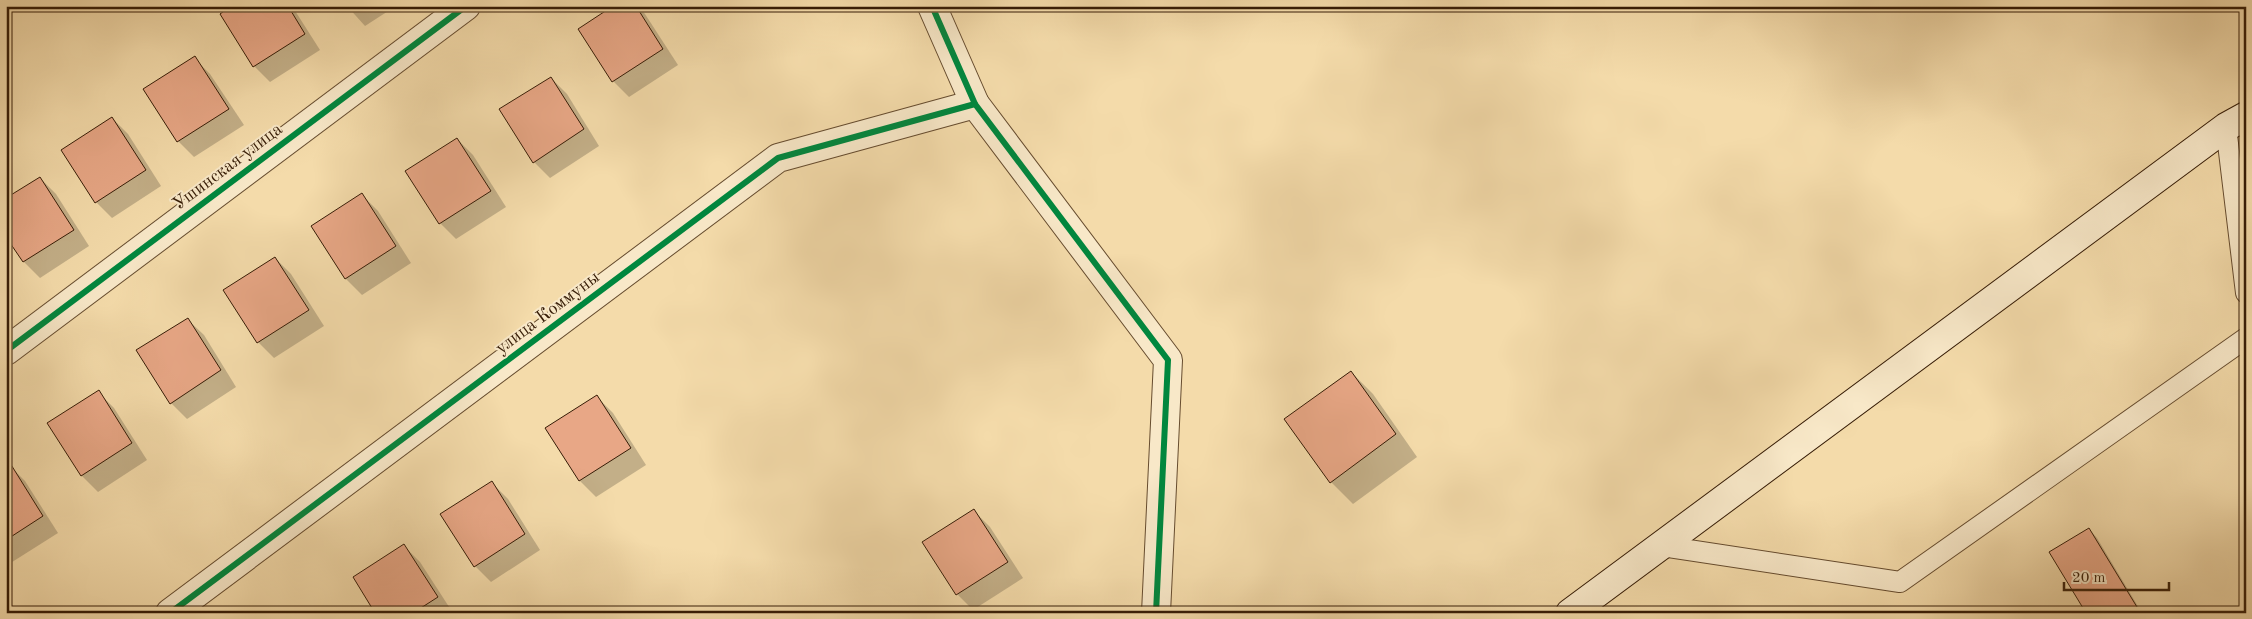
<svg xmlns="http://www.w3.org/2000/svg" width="2252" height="619" font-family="'Old Standard TT',serif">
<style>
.shadow{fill:#0003}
.building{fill:#e8a786;stroke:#361c06}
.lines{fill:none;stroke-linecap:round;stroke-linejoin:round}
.lane-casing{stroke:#664c2f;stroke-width:22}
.street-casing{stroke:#664c2f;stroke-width:30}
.secondary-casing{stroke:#361c06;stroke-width:30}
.lane{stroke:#f8e8c8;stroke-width:20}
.street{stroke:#f8e8c8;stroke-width:28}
.secondary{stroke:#f8e8c8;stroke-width:28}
.cycleway-casing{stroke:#f8e8c8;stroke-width:9}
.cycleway{stroke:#00873e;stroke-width:6}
.labels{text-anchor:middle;stroke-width:4;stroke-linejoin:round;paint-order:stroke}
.street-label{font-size:18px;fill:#361c06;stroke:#f8e8c8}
</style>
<rect width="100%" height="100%" fill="#f4dbaa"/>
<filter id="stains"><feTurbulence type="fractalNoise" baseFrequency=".004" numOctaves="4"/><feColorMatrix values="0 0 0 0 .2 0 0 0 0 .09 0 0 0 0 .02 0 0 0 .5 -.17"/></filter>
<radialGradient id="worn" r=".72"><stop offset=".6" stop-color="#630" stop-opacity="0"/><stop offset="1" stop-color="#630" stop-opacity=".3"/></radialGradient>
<!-- shadow -->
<g class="shadow">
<path d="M234,6H292L320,50L270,82L254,66Z"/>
<path d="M347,6H396L365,26Z"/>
<path d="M616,6H638L645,14L678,65L629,97L613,81Z"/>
<path d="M6,35L11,42L6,45Z"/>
<path d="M194,58L210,74L244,125L194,157L178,141Z"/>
<path d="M551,78L567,94L599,146L550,178L534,162Z"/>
<path d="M112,118L128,134L161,186L112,218L96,202Z"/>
<path d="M457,139L473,155L506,207L456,239L440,223Z"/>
<path d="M40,178L56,194L89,246L40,278L24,262L6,235Z"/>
<path d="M362,195L378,211L411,263L362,295L346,279L312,227Z"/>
<path d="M275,258L291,274L324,326L274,358L258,342Z"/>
<path d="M187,319L204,335L236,387L187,419L171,403Z"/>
<path d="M1351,372L1373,394L1417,457L1353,504L1331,482Z"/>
<path d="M98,392L114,408L147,460L98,492L82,476Z"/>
<path d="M597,397L613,413L646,465L596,497L580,481L547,429Z"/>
<path d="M9,465L25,481L58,533L9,564L6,562V467Z"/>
<path d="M492,483L508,499L540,550L491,582L475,566Z"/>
<path d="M974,511L990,527L1023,578L973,610L957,594L924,542Z"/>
<path d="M2089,529L2097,538L2142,613H2087Z"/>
<path d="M404,546L420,562L453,613H377Z"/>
</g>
<!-- building -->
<g class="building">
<path d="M231,6H288L305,34L253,67L220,14Z"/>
<path d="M613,6H636L663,49L612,82L578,29Z"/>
<path d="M195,56L229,109L177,142L143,89Z"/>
<path d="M551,77L584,129L533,163L499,109Z"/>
<path d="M112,117L146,170L95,203L61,150Z"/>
<path d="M457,138L491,191L439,224L405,171Z"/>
<path d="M40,177L74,230L23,262L6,237V198Z"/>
<path d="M362,193L396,246L345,279L311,226Z"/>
<path d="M275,257L309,310L257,343L223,290Z"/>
<path d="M188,318L221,370L170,404L136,350Z"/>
<path d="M1351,371L1396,434L1330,483L1284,419Z"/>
<path d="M99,390L132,443L81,476L47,423Z"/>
<path d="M597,395L631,448L579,481L545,428Z"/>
<path d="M10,463L43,516L6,540V465Z"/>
<path d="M492,481L525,534L474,567L440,514Z"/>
<path d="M974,509L1008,562L956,595L922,542Z"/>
<path d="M2089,528L2140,612L2138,613H2086L2049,552Z"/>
<path d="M404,544L438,597L413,613H375L353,577Z"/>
</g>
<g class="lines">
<defs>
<g id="lane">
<path d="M2226,127L2246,293"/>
<path d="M1662,546L1900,582L2246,338"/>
</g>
<g id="street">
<path d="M932,6L975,104L1168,360L1156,613"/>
<path d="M6,351L466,6"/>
<path d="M170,613L778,158L975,104"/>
</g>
<path id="secondary" d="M1570,613L2226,127L2246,116"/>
</defs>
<!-- lane casing -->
<use href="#lane" class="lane-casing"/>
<!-- street casing -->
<use href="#street" class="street-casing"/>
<!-- secondary casing -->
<use href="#secondary" class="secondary-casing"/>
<!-- lane -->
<use href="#lane" class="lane"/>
<!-- street -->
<use href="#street" class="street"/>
<!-- secondary -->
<use href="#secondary" class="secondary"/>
<defs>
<g id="cycleway">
<path d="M932,6L975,104L1168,360L1156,613"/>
<path d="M6,351L466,6"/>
<path d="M170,613L778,158L975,104"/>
</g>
</defs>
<!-- cycleway casing -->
<use href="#cycleway" class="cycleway-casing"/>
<!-- cycleway -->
<use href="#cycleway" class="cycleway"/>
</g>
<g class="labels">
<!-- street labels -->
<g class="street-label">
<text transform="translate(227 166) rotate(-37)" y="6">Ушинская улица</text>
<text transform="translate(547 312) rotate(-37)" y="6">улица Коммуны</text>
</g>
</g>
<!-- margin -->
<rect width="2252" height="619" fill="none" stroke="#f4dbaa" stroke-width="25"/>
<rect x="8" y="8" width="2237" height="604" fill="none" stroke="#361c06" stroke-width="2.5"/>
<rect x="12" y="12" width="2227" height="594" fill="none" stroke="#361c06"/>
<!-- scale -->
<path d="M2064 582v8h105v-8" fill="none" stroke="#361c06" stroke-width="2.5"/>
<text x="2072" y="582" font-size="15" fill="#361c06" stroke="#f8e8c8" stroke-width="4" paint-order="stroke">20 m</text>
<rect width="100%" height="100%" filter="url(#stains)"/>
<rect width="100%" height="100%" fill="url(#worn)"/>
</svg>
